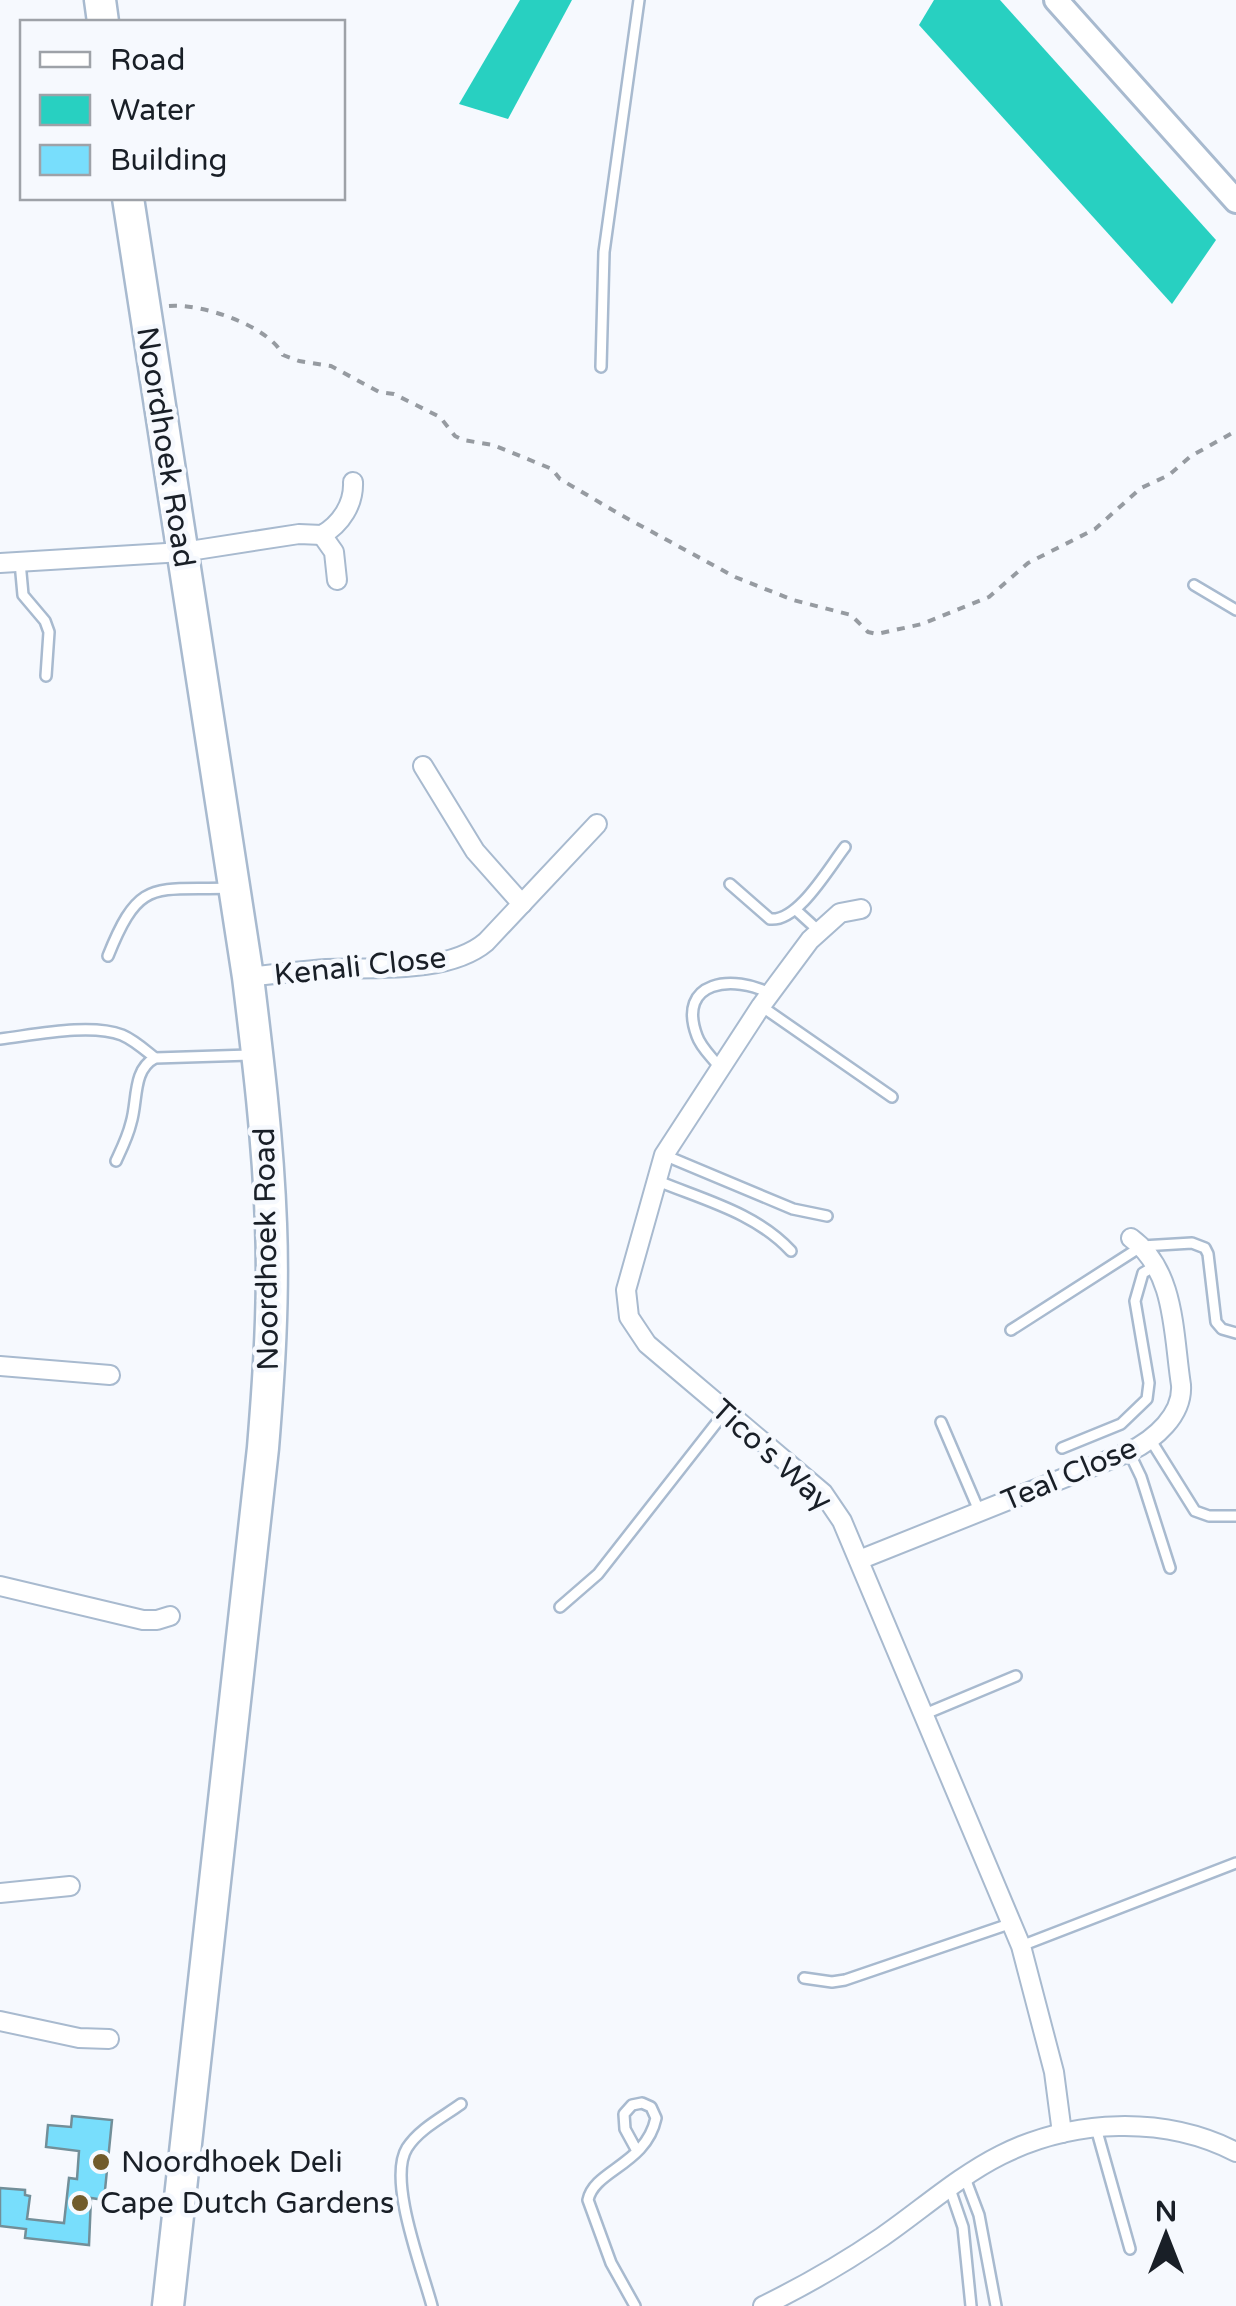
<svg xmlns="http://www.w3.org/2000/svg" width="1236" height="2306" font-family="'Varela Round',sans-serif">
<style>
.water{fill:#28d0c1}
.building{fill:#78defc;stroke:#728f99;stroke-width:2.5}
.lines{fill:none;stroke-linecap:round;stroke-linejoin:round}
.service-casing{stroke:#a8bacf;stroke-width:14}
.minor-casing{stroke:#a8bacf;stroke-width:22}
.tertiary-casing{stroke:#a8bacf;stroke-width:28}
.primary-casing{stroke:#a8bacf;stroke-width:35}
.path{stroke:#969ba1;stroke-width:4;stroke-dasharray:8 8;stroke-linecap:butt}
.service{stroke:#fff;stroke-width:9}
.minor{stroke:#fff;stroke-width:18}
.tertiary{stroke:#fff;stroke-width:22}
.primary{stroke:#fff;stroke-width:30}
.poi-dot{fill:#715b2b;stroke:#f6f9fe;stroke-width:4}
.labels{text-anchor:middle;stroke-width:9;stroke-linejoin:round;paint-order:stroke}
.street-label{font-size:30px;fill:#191f27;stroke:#f6f9fe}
.poi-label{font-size:30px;fill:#191f27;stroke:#f6f9fe;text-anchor:start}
</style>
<rect width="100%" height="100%" fill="#f6f9fe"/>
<!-- water -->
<g class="water">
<path d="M520,0H572L508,119L459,104Z"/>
<path d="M934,0H1000L1216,240L1172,304L919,25Z"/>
</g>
<!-- building -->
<path class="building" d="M72,2116L112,2120L104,2200L91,2198L89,2245L25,2238L26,2229L0,2226V2188L25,2190V2195L30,2196L27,2219L64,2223L69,2178L77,2179L79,2151L46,2147L48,2125L71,2127Z"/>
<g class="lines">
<defs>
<g id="service">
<path d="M601,367L604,252L639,0"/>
<path d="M20,562L23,595L45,621L49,632L46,676"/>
<path d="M1194,585L1236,610"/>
<path d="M730,884L770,919C798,922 828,869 845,847"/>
<path d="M796,910L819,931"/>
<path d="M108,956C140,876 154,891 231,888"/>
<path d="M761,1006L892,1097"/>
<path d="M0,1039C34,1035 90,1023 122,1035C134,1040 145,1050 155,1058"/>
<path d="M720,1068C713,1058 701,1048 697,1036C676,980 734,974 771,994"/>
<path d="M664,1155L793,1209L827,1216"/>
<path d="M116,1161C122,1148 128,1136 131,1123C138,1101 132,1070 155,1058L250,1055"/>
<path d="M658,1181C704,1200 756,1213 791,1251"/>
<path d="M1011,1330L1142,1246L1192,1243L1205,1248L1208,1254L1216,1322L1222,1329L1236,1333"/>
<path d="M941,1422L980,1513"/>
<path d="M1150,1439L1195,1511L1209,1516H1236"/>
<path d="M1062,1448L1121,1424L1147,1399L1149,1383L1135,1301L1143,1273L1155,1266"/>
<path d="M1129,1452L1141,1477L1170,1568"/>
<path d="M560,1607L598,1574L725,1412"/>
<path d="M925,1714L1016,1676"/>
<path d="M1021,1946L1236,1863"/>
<path d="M804,1978L832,1982L845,1980L1012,1923"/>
<path d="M1096,2128L1130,2249"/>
<path d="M965,2178L979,2215L996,2306"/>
<path d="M950,2189L963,2227L971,2306"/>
<path d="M432,2306C423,2271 387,2180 407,2148C419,2129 443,2117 461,2104"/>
<path d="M635,2306L611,2263L588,2200C594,2170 646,2165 656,2118L651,2107L642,2103L632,2105L624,2114L625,2129L637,2151"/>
</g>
<g id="minor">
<path d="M322,535L334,552L337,580"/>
<path d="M0,563L183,552L299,534L322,535C341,524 354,504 353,482"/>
<path d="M423,766L475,851L522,904"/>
<path d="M861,909L840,913L810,940L761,1006L664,1155L626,1290L629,1317L647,1344L823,1493L842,1521L1021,1946L1054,2072L1062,2133"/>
<path d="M248,977C274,974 300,971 326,969C373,967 448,974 486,942L597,824"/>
<path d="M0,1366L110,1375"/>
<path d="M859,1560L1129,1452C1155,1439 1183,1415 1181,1385C1173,1334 1176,1271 1131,1238"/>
<path d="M0,1586L143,1620H157L170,1616"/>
<path d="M0,1893L70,1886"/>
<path d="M0,2021L79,2038L109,2039"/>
<path d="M763,2306C804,2286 844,2263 882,2237C921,2210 959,2176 1001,2155C1073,2119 1164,2115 1236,2152"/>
</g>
<path id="tertiary" d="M1056,0L1236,201"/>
<g id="primary">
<path d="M100,0L103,22"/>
<path d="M128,198L248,977C258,1059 268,1141 271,1224C274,1299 269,1374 263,1448L168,2306"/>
</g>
</defs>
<!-- service casing -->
<use href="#service" class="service-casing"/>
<!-- minor casing -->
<use href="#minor" class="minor-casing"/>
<!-- tertiary casing -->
<use href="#tertiary" class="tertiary-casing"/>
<!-- primary casing -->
<use href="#primary" class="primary-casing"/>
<!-- path -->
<path class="path" d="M169,306C200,303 268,325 283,355L299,361L331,366L379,392L394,394L440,417L455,436L463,440L493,445L552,469L560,479L621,515L735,577L793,600L851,615L868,632L877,634L922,624L989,597L1028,563L1095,529L1141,488L1169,475L1191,456L1236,431"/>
<!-- service -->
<use href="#service" class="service"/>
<!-- minor -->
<use href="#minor" class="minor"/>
<!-- tertiary -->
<use href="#tertiary" class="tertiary"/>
<!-- primary -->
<use href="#primary" class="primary"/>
</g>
<!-- markers -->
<g class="poi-dot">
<circle cx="101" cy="2162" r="10"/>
<circle cx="80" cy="2203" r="10"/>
</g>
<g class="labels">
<!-- street labels -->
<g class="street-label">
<text transform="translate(166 447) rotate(81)" y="10">Noordhoek Road</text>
<text transform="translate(360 966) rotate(-6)" y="10">Kenali Close</text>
<text transform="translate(266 1249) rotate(-91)" y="10">Noordhoek Road</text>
<text transform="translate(772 1455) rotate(42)" y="10">Tico's Way</text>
<text transform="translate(1069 1474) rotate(-23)" y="10">Teal Close</text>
</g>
<!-- poi labels -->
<g class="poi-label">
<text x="121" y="2172">Noordhoek Deli</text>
<text x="100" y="2213">Cape Dutch Gardens</text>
</g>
</g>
<!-- legend -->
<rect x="20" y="20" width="325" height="180" fill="#f6f9fe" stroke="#9ea2a8" stroke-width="2.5"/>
<rect x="40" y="52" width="50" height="15" fill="#ffffff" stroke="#9ea2a8" stroke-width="2.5"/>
<text x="110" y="70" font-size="30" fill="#191f27">Road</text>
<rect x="40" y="95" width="50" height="30" fill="#28d0c1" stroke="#9ea2a8" stroke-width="2.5"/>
<text x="110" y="120" font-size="30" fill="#191f27">Water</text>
<rect x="40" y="145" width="50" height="30" fill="#78defc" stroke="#9ea2a8" stroke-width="2.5"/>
<text x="110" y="170" font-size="30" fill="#191f27">Building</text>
<!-- north arrow -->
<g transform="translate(1166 2236)" stroke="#f6f9fe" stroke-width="8" paint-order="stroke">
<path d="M0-8L18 38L0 25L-18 38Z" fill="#191f27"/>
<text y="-15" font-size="28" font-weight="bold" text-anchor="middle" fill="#191f27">N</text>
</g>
</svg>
